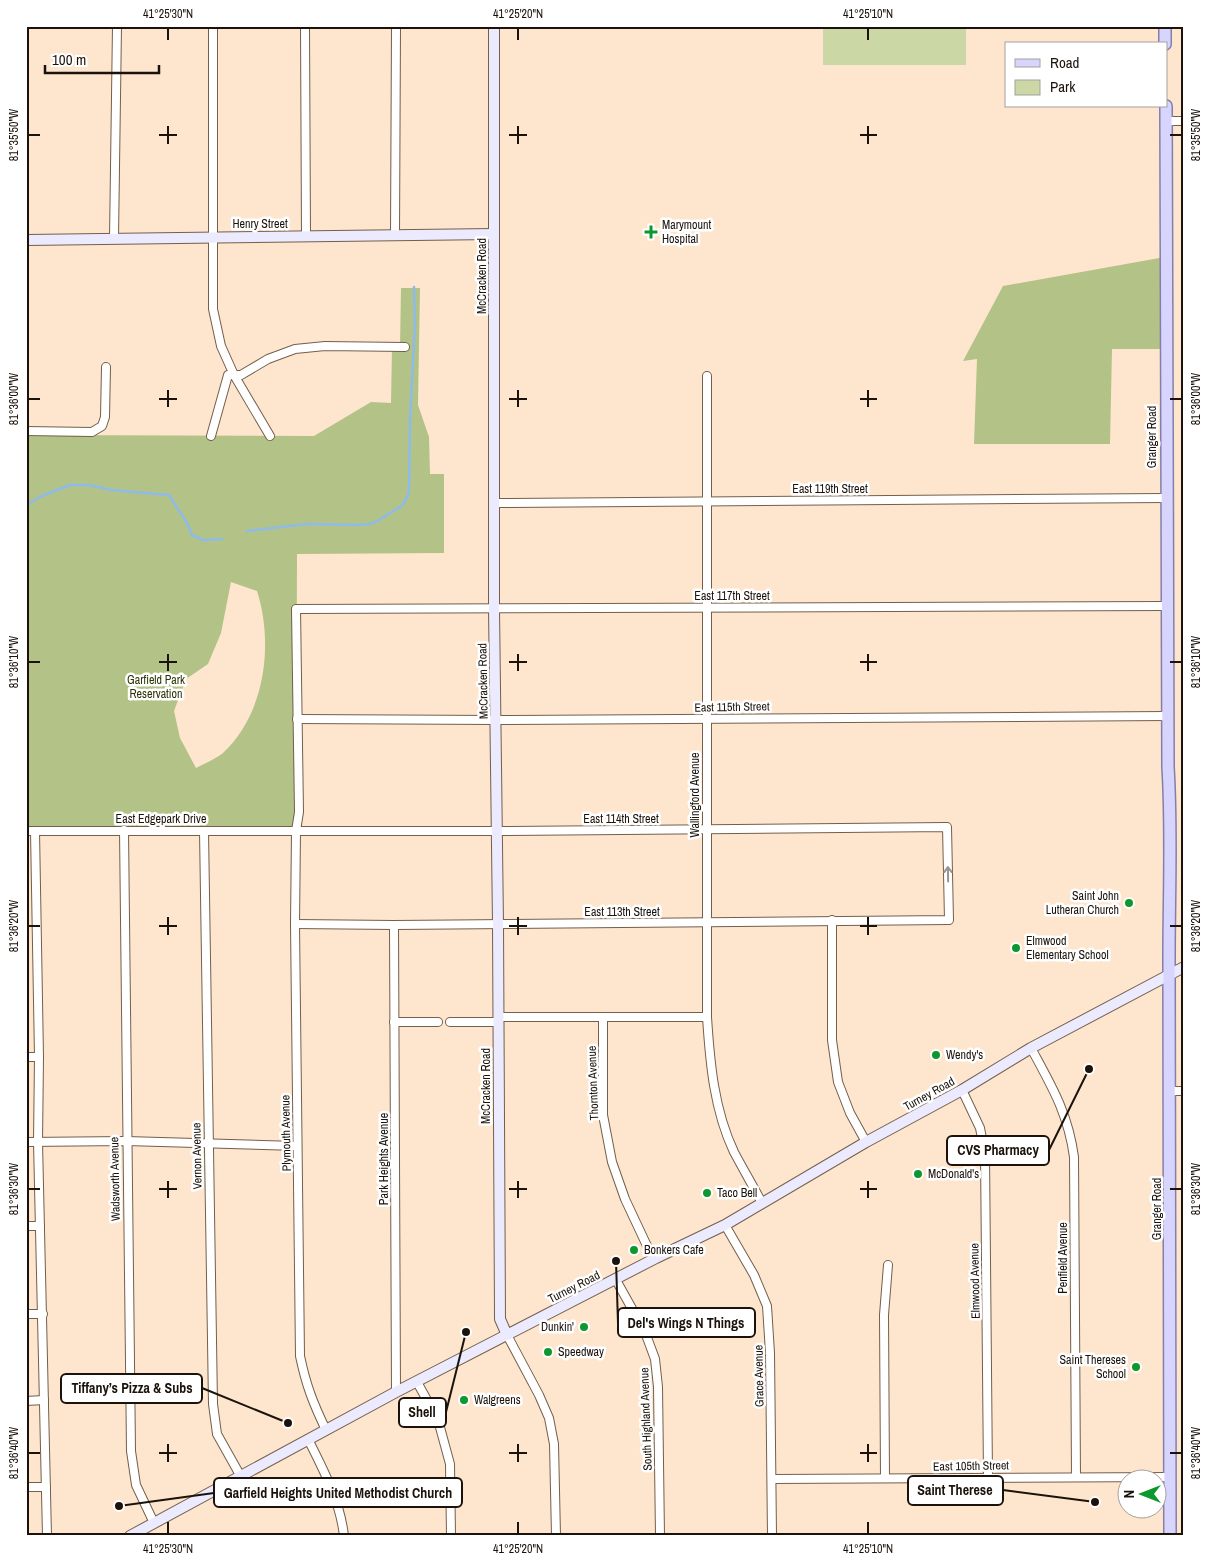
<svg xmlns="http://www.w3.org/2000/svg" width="1210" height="1562" font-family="'Archivo Narrow',sans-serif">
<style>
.green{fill:#cbd8a5}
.forest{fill:#b3c286;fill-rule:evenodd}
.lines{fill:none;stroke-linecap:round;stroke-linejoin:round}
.stream{stroke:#8ebbe9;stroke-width:2.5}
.street-casing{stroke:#735f4b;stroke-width:10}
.secondary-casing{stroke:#735f4b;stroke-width:12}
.primary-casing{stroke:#847fa8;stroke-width:14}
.street{stroke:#fff;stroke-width:8}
.secondary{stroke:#ebeafe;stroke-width:10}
.primary{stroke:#d7d5fd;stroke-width:11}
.oneway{stroke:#989591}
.ticks{fill:none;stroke:#1b130b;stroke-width:2}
.poi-dot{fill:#0c982e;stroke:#fff;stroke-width:2}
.labels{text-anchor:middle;stroke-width:5;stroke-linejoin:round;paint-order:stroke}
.street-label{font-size:12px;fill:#1b130b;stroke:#fff}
.poi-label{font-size:12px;fill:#1b130b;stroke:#fff;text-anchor:start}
.park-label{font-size:12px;fill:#2d3507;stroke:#fff}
.leader{fill:none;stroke:#1b130b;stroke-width:2}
.callout-dot{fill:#1b130b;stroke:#fff;stroke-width:2}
.callout{fill:#fff;stroke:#1b130b;stroke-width:2}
.callout-label{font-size:14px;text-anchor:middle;font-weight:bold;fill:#1b130b}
.neatline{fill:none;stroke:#1b130b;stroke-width:2}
.ticks-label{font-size:12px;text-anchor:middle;fill:#1b130b}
</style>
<rect width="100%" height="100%" fill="#fee6ce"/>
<!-- green -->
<rect class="green" x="823" y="26" width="143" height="39"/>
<!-- forest -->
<g class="forest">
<path d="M1165,257V349H1112L1110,444H974L977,359L963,361L1003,286Z"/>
<path d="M401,288H420L418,405L429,437L430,474H444V553L297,554L296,831H26V435L314,436L371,402L391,403L392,347H400ZM231,582L257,591C274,644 265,714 223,753C216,759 205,763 196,768L180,738L174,711L186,679L208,664L221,633Z"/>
</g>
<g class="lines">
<!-- stream -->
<g class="stream">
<path d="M26,505L42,496L70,485H89L111,490L169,495L187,523L192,535L203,540L222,539"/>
<path d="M247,531L306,524L360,525L374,523L403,505L409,492L410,417L415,324L414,287"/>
</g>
<defs>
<g id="street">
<path d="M213,26V309L221,346L234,375L270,436"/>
<path d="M305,26L306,237"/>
<path d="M1166,121H1184"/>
<path d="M395,235L396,26"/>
<path d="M114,238L117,26"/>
<path d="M707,376V1017C710,1063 714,1110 734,1152C743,1169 753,1186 762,1203"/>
<path d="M26,431L92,432L102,426L105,417L106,367"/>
<path d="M211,436L228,375H241L268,359L295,349L325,346L405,347"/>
<path d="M494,503L1166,498"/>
<path d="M297,719L496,720L1168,716"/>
<path d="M124,830L131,1451L136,1485L154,1523"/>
<path d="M26,831H497L947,827L949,920L394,925L295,924"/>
<path d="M35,831L39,1057L38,1142L47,1536"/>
<path d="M204,831L213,1404L217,1434L240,1475"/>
<path d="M832,920V1040L838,1082L850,1113L866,1142"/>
<path d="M394,925L396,1392"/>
<path d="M498,1017H707"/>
<path d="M603,1017V1115L612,1162L625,1199L648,1248L656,1258"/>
<path d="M394,1022H438"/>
<path d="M450,1022H498"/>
<path d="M1031,1048C1052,1087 1068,1113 1074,1157L1076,1477"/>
<path d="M26,1057H39"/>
<path d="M962,1090L980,1128L985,1154L988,1477"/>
<path d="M1170,1091H1184"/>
<path d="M26,1142L126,1141L297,1146"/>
<path d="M725,1225L754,1275L767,1306L770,1353L772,1536"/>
<path d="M26,1226H40"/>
<path d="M616,1280L645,1332L655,1359L658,1387L660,1536"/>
<path d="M26,1314H43"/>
<path d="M507,1335L539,1395L549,1418L554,1444L556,1536"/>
<path d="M417,1382L438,1420L450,1464L451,1536"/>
<path d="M26,1401L44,1400"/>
<path d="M326,1430C313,1403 306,1385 300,1356L295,924L296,831L299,812L296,609L1168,606"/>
<path d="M308,1439C324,1471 340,1501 344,1536"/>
<path d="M885,1478L884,1315L888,1265"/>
<path d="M772,1479L1170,1477"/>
<path d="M26,1487H46"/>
</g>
<g id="secondary">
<path d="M494,26V609L498,924L500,1319L507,1335"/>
<path d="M26,240L494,234"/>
<path d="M130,1536L396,1392L656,1258L725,1225L866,1142L962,1090L1031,1048L1184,967"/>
</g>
<g id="primary">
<path d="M1165,26V44"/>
<path d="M1166,106L1168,767C1172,831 1169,894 1169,958L1170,1536"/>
</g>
</defs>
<!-- street casing -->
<use href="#street" class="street-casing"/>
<!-- secondary casing -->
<use href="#secondary" class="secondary-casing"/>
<!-- primary casing -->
<use href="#primary" class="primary-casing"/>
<!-- street -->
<use href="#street" class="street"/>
<!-- secondary -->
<use href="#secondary" class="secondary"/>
<!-- primary -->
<use href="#primary" class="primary"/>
</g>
<!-- one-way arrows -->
<defs><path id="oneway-shaft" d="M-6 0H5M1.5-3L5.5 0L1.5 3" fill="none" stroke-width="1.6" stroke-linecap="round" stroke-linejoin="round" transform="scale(1.25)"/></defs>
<use class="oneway" href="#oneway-shaft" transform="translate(948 874) rotate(-91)"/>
<!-- ticks -->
<path class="ticks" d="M168,28V40M518,28V40M868,28V40M168,126V144M518,126V144M868,126V144M28,135H40M159,135H177M509,135H527M860,135H877M1170,135H1182M168,390V407M518,390V407M868,390V407M28,399H40M159,399H177M509,399H527M860,399H877M1170,399H1182M168,654V671M518,654V671M868,654V671M28,662H40M159,662H177M509,662H527M860,662H877M1170,662H1182M168,917V935M518,917V935M868,917V935M28,926H40M159,926H177M509,926H527M860,926H877M1170,926H1182M168,1181V1198M518,1181V1198M868,1181V1198M28,1189H40M159,1189H177M509,1189H527M860,1189H877M1170,1189H1182M168,1444V1462M518,1444V1462M868,1444V1462M28,1453H40M159,1453H177M509,1453H527M860,1453H877M1170,1453H1182M168,1522V1534M518,1522V1534M868,1522V1534"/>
<!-- markers -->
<g class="poi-dot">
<path d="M648.5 224.5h5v5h5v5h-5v5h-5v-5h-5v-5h5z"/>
<circle cx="1129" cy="903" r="5"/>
<circle cx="1016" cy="948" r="5"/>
<circle cx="936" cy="1055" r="5"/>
<circle cx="918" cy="1174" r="5"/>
<circle cx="707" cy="1193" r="5"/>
<circle cx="634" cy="1250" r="5"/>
<circle cx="584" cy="1327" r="5"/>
<circle cx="548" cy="1352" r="5"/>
<circle cx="1136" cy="1367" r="5"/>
<circle cx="464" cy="1400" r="5"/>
</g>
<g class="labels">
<!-- street labels -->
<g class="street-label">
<text x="260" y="228">Henry Street</text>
<text transform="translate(482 276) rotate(-90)" y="4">McCracken Road</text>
<text transform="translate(1152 437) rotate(-90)" y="4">Granger Road</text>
<text x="830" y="493">East 119th Street</text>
<text x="732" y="600">East 117th Street</text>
<text transform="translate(483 681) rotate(-91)" y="4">McCracken Road</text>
<text transform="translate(732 707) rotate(-1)" y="4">East 115th Street</text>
<text transform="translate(695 795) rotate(-90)" y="4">Wallingford Avenue</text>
<text x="161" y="823">East Edgepark Drive</text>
<text x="621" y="823">East 114th Street</text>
<text x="622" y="916">East 113th Street</text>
<text transform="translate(593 1083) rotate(-92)" y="4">Thornton Avenue</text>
<text transform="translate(486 1086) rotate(-90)" y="4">McCracken Road</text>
<text transform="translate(929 1094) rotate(-29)" y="4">Turney Road</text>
<text transform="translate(286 1133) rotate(-91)" y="4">Plymouth Avenue</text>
<text transform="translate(197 1156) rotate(-91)" y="4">Vernon Avenue</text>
<text transform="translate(384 1159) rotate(-90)" y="4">Park Heights Avenue</text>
<text transform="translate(115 1179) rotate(-91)" y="4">Wadsworth Avenue</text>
<text transform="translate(1157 1209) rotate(-90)" y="4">Granger Road</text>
<text transform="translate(1063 1258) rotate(-90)" y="4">Penfield Avenue</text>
<text transform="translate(975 1281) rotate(-91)" y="4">Elmwood Avenue</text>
<text transform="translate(574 1287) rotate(-27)" y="4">Turney Road</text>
<text transform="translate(759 1376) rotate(-91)" y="4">Grace Avenue</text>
<text transform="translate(646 1419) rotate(-92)" y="4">South Highland Avenue</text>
<text transform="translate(971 1466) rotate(-1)" y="4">East 105th Street</text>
</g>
<!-- poi labels -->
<g class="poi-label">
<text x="662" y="229">Marymount<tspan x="662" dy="14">Hospital</tspan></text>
<text x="1119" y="900" text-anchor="end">Saint John<tspan x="1119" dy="14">Lutheran Church</tspan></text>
<text x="1026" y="945">Elmwood<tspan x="1026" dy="14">Elementary School</tspan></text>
<text x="946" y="1059">Wendy's</text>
<text x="928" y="1178">McDonald's</text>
<text x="717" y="1197">Taco Bell</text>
<text x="644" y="1254">Bonkers Cafe</text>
<text x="574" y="1331" text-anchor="end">Dunkin'</text>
<text x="558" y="1356">Speedway</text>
<text x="1126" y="1364" text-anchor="end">Saint Thereses<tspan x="1126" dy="14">School</tspan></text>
<text x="474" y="1404">Walgreens</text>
</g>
<!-- park labels -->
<g class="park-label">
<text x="156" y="684">Garfield Park<tspan x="156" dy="14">Reservation</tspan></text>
</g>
</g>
<!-- callouts -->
<path class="leader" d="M1089 1069L1049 1150M616 1261L618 1323M288 1423L202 1388M466 1332L446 1412M1095 1502L1003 1490M119 1506L214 1493"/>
<g class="callout-dot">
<circle cx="1089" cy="1069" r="5"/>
<circle cx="616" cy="1261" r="5"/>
<circle cx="288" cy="1423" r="5"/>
<circle cx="466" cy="1332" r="5"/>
<circle cx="1095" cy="1502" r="5"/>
<circle cx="119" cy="1506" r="5"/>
</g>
<g class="callout">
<rect x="947" y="1136" width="102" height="29" rx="5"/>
<rect x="618" y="1308" width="137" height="29" rx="5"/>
<rect x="61" y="1374" width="141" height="29" rx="5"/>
<rect x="399" y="1398" width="47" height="29" rx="5"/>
<rect x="908" y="1476" width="95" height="29" rx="5"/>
<rect x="214" y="1478" width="248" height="29" rx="5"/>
</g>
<g class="callout-label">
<text x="998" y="1155">CVS Pharmacy</text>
<text x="686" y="1328">Del's Wings N Things</text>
<text x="132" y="1393">Tiffany’s Pizza &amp; Subs</text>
<text x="422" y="1417">Shell</text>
<text x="955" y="1495">Saint Therese</text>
<text x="338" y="1498">Garfield Heights United Methodist Church</text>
</g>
<!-- border -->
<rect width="1210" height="1562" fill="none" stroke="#ffffff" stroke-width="55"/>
<!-- legend -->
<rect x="1005" y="42" width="162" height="65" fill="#ffffff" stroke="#a4a19d"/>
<rect x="1015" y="59" width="25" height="8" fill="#d7d5fd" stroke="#a4a19d"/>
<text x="1050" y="68" font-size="15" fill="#1b130b">Road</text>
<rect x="1015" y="80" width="25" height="15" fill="#cbd8a5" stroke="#a4a19d"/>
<text x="1050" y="92" font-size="15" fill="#1b130b">Park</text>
<!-- north arrow -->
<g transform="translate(1142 1494) rotate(270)"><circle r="24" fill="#ffffff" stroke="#a4a19d"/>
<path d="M0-4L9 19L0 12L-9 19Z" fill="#0c982e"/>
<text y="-8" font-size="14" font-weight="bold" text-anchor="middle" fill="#1b130b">N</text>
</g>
<!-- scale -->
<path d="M45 65v8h114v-8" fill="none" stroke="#1b130b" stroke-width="2.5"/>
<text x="52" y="65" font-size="15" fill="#1b130b" stroke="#ffffff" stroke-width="4" paint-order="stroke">100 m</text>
<rect x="28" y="28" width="1154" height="1506" class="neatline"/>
<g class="ticks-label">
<text x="168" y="18">41°25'30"N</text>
<text x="518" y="18">41°25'20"N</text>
<text x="868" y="18">41°25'10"N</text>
<text transform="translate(1196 135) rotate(-90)" y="4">81°35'50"W</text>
<text transform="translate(14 135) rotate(-90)" y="4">81°35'50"W</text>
<text transform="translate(1196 399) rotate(-90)" y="4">81°36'00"W</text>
<text transform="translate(14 399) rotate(-90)" y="4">81°36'00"W</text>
<text transform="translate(1196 662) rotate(-90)" y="4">81°36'10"W</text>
<text transform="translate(14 662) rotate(-90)" y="4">81°36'10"W</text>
<text transform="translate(1196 926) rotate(-90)" y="4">81°36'20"W</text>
<text transform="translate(14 926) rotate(-90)" y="4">81°36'20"W</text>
<text transform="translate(1196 1189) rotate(-90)" y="4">81°36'30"W</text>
<text transform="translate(14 1189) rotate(-90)" y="4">81°36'30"W</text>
<text transform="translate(1196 1453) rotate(-90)" y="4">81°36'40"W</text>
<text transform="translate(14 1453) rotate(-90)" y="4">81°36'40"W</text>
<text x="168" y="1553">41°25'30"N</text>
<text x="518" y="1553">41°25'20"N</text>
<text x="868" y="1553">41°25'10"N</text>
</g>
</svg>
